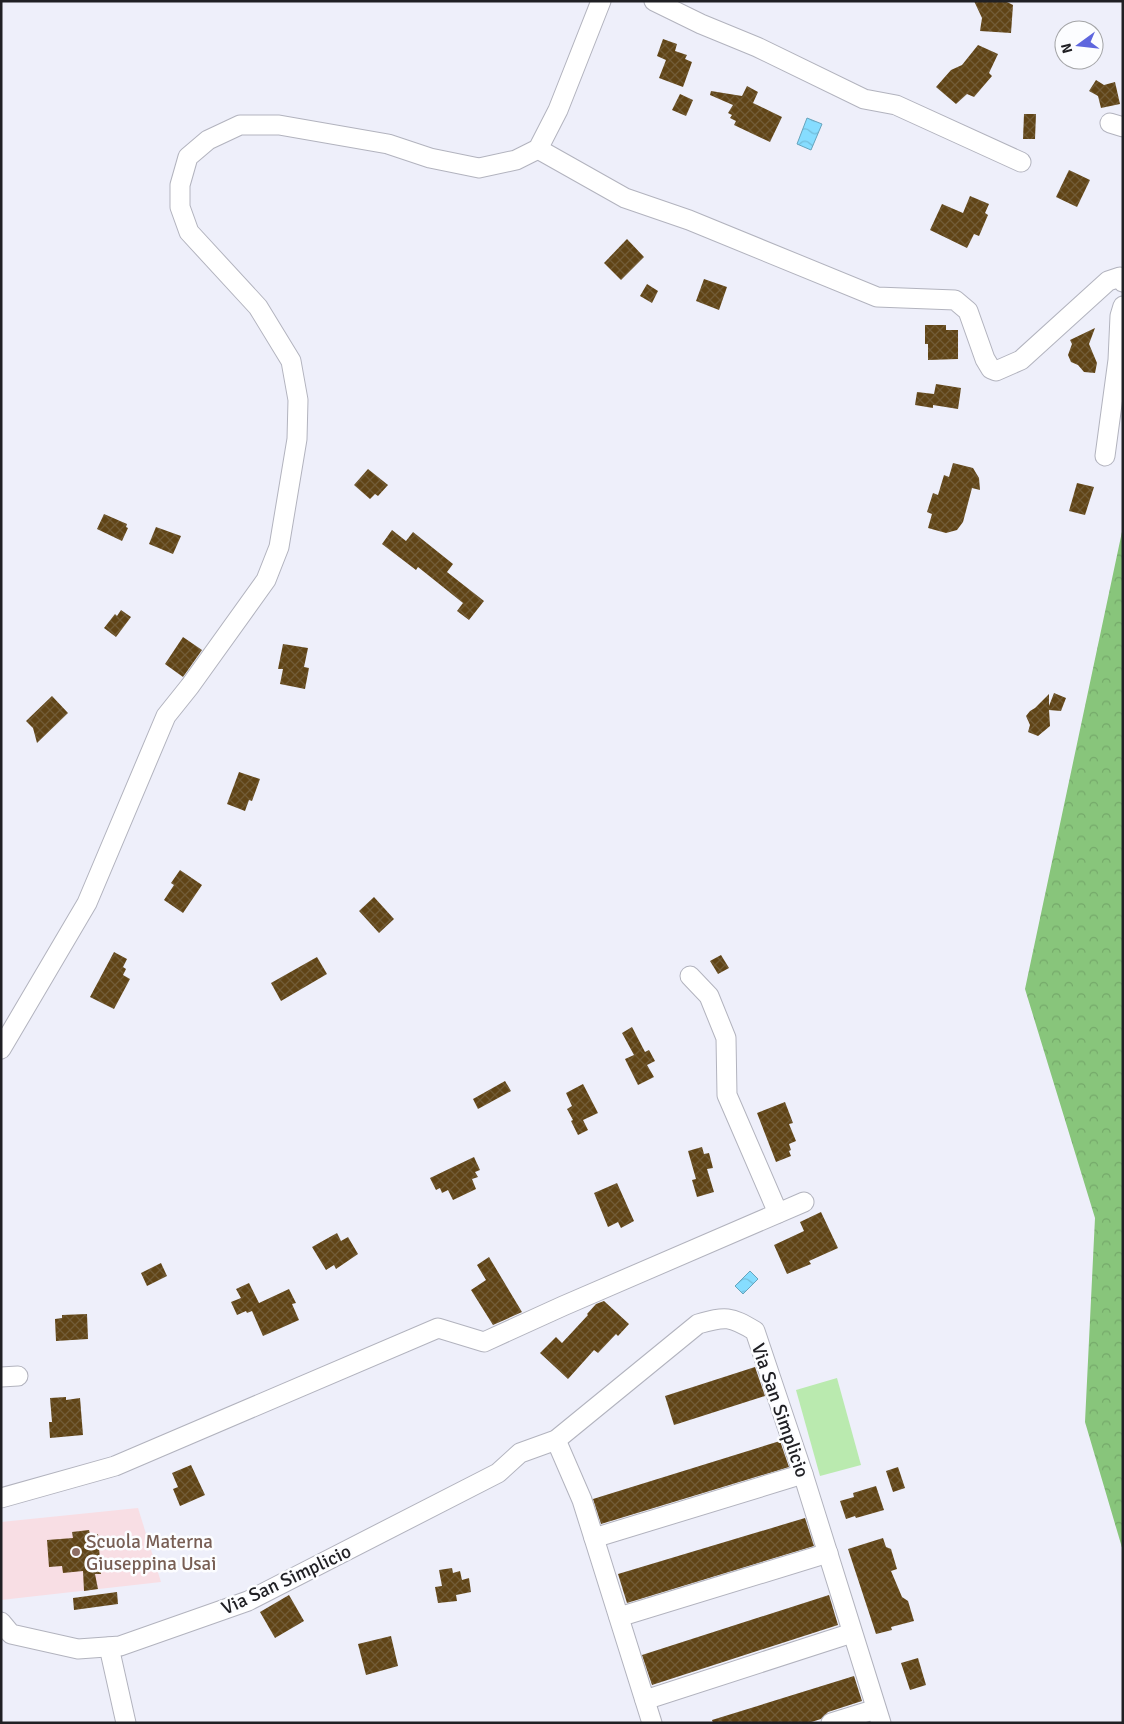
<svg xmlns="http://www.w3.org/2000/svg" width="1124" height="1724" font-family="Signika,sans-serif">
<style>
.education{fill:#f8dee4}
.forest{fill:url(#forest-crowns)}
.park{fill:#baeaaf}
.water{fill:url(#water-waves);stroke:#67a4bd}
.building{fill:url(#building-cross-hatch)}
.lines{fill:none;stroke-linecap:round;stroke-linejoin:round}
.minor-casing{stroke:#b2b3be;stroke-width:21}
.minor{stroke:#fff;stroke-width:19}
.education-dot{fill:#8d6e63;stroke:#fcfdff;stroke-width:2}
.labels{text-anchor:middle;stroke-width:5;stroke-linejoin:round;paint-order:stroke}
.street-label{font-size:19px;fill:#202024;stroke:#fcfdff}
.education-label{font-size:19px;fill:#785e54;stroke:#fcfdff;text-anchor:start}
</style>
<defs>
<pattern id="forest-crowns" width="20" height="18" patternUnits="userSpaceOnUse" patternTransform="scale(1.25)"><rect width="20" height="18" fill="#88c57b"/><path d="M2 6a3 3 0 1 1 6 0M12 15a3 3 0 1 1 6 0" fill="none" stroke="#75a96a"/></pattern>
<pattern id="water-waves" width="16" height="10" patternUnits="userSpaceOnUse" patternTransform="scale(1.25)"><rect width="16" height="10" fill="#86ddff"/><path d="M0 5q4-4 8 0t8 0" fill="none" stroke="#73bdda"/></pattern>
<pattern id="building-cross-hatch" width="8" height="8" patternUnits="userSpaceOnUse" patternTransform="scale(1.25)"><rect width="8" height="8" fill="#604416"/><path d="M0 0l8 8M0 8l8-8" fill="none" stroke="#725c37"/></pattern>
</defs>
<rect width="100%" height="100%" fill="#eeeffa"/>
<!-- education -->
<path class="education" d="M138,1508L161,1582L1,1600V1522Z"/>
<!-- forest -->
<path class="forest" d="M1123,527V1551L1085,1422L1095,1218L1025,989Z"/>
<!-- park -->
<path class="park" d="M837,1378L861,1465L820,1476L796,1390Z"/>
<!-- water -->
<g class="water">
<path d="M807,118L822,124L811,150L797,144Z"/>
<path d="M750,1271L758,1279L743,1294L735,1286Z"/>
</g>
<!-- building -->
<g class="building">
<path d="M974,1H1005L1013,5L1011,33L980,31L982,18Z"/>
<path d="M663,39L677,44L675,51L687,55L685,59L692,62L683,87L659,78L666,60L657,56Z"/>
<path d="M978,45L998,54L989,73L992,76L974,97L967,94L956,104L936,87L951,70L962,65Z"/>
<path d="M1096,80L1104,85L1115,82L1120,104L1101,108L1098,96L1089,91Z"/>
<path d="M747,86L758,92L753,103L782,117L770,142L734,125L736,121L730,118L732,115L728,113L733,105L710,95L711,91L742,96Z"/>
<path d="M680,94L693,100L686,116L672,110Z"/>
<path d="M1024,114H1036L1035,139H1023Z"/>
<path d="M1069,170L1090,180L1077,207L1056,197Z"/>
<path d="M970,196L989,204L985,213L988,215L979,236L974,234L967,248L930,230L942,204L963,213Z"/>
<path d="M627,239L644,257L621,280L604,263Z"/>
<path d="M704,279L727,287L719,310L696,301Z"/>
<path d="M647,284L658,291L652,303L640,296Z"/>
<path d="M925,325H946V330H958V359L928,360V344H925Z"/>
<path d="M1095,328L1089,344L1097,363L1095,373L1084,372L1078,365L1071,362L1068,355L1072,344L1070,340Z"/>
<path d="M936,384L961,388L958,409L933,405V408L915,405L917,392L934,394Z"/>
<path d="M953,463L973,468L979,478L980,490L972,488L963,522L957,530L946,533L928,528L932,514L927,512L933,493L938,495L944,475L949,477Z"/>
<path d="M368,469L388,485L378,496L375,494L370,499L354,485Z"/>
<path d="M1077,483L1094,487L1085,515L1069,511Z"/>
<path d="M104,514L127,524L126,527L128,528L122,541L97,529Z"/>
<path d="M156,527L181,536L173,554L149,544Z"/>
<path d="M392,530L406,541L413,532L453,564L447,572L484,601L469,620L457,611L463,603L418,567L416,570L382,544Z"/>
<path d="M121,610L131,617L116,637L104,628L115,614L117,616Z"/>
<path d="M183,637L202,650L183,677L165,664Z"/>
<path d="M283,644L308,648L304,667L309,668L305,689L280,684L283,669H278Z"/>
<path d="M1054,693L1066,698L1061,711L1049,710L1050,726L1038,736L1028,732L1030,725L1026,716L1030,711L1035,708L1049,694V706Z"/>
<path d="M52,696L68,713L37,743L33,728L26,721Z"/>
<path d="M239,772L260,779L252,801L249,800L245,811L227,804Z"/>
<path d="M180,870L202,885L183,913L164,900L174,885L171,883Z"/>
<path d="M374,897L394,919L379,933L359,911Z"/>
<path d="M114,952L127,959L123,967L126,969L123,975L130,979L114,1009L90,997Z"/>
<path d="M721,955L729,968L718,974L710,961Z"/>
<path d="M317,957L327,974L281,1001L271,983Z"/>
<path d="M632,1027L645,1052L649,1050L655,1061L647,1065L654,1077L638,1085L625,1059L634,1055L622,1033Z"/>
<path d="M505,1081L511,1091L478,1109L473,1099Z"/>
<path d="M583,1084L598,1113L583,1120L588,1130L578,1135L571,1121L573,1120L567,1109L572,1106L566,1093Z"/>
<path d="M785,1102L793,1123L789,1124L796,1141L789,1144L791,1150L789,1151L791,1156L776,1162L757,1113Z"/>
<path d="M702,1147L704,1154L709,1153L713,1168L707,1169L714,1192L697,1197L692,1180L696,1179L688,1151Z"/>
<path d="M474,1157L480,1170L475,1172L478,1177L472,1179L476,1189L453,1200L448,1190L442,1193L440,1188L436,1190L430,1178Z"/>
<path d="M617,1183L634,1221L621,1228L618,1222L608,1227L594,1193Z"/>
<path d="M821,1212L838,1248L809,1261L811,1264L787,1274L774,1245L804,1231L800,1222Z"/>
<path d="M337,1233L341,1241L348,1237L358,1254L336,1269L334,1265L326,1270L312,1247Z"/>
<path d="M489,1257L522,1312L493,1325L471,1290L486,1280L477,1265Z"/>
<path d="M161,1263L167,1276L147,1286L141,1273Z"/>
<path d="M249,1283L259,1303L289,1289L296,1303L292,1304L299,1320L263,1336L252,1311L247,1313L246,1311L237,1315L231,1302L241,1298L236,1289Z"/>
<path d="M604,1301L629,1324L618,1336L616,1334L598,1353L594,1350L568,1379L540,1353L556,1337L562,1343L588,1315L587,1314L596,1304Z"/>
<path d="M87,1314L88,1339L56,1341L55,1319L62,1318V1315Z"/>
<path d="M755,1367L765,1396L674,1425L665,1396Z"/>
<path d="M66,1397V1400L80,1398L83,1435L50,1438L49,1422H52L50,1398Z"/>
<path d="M780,1441L789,1467L601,1524L593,1499Z"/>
<path d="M191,1465L205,1495L180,1506L173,1489L178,1487L172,1473Z"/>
<path d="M898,1467L905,1488L893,1492L886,1471Z"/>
<path d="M876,1486L884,1510L856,1518L855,1516L846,1519L840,1501L854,1497L853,1493Z"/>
<path d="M805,1518L814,1546L627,1603L618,1574Z"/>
<path d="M89,1530L90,1534H98L101,1574H95L98,1589L84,1591L83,1571L63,1573L62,1566L49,1567L47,1540L73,1538L72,1532Z"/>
<path d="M883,1538L886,1547L891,1549L897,1569L891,1571L902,1597L908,1601L914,1621L891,1627L892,1630L876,1634L848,1549Z"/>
<path d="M452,1568L453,1573L460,1571L462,1580L469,1578L471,1592L456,1595L457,1601L438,1603L435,1587L442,1586L439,1570Z"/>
<path d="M117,1592L118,1604L74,1610L73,1598Z"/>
<path d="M289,1595L304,1621L275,1638L260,1612Z"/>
<path d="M829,1595L838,1625L652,1685L642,1655Z"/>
<path d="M391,1636L398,1666L366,1675L358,1644Z"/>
<path d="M918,1658L926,1685L910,1690L901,1663Z"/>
<path d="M854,1676L862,1701L828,1712L821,1719L808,1723H713L712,1720Z"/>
</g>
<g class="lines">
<defs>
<g id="minor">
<path d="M654,1L701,24L757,47L864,99L896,105L1021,162"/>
<path d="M1110,123L1123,127"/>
<path d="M538,149L625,198L689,220L877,297L955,300L968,311L985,359L991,369L996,371L1021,360L1108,281L1120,277L1123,282"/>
<path d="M1105,456L1118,360L1120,316L1123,306"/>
<path d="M690,976L709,996L726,1038L727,1095L778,1213"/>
<path d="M1,1049L87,903L166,716L190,686L266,580L279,547L297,439L298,400L291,361L258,307L189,232L180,207V185L188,157L208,140L240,125H279L388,144L430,158L479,168L516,160L538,149L558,110L601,1"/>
<path d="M1,1377L18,1376"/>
<path d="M556,1440L582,1500L652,1723"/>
<path d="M1,1498L115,1466L438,1328L484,1342L563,1306L804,1202"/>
<path d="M594,1538L803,1474"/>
<path d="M619,1617L828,1553"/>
<path d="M1,1622L11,1634L78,1649L120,1646L248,1601L498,1473L520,1453L556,1440L698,1324C726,1316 730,1316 755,1331L803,1474L881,1723"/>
<path d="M109,1647L126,1723"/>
<path d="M645,1700L852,1633"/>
<path d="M831,1723L876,1709"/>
</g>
</defs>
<!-- minor casing -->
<use href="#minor" class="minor-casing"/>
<!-- minor -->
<use href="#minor" class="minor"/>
</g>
<!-- markers -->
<circle class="education-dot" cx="76" cy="1552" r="5"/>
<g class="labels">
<!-- street labels -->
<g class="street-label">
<text transform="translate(781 1410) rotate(71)" y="7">Via San Simplicio</text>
<text transform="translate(286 1579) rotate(-25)" y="7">Via San Simplicio</text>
</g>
<!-- education labels -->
<g class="education-label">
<text x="86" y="1548">Scuola Materna<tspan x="86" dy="22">Giuseppina Usai</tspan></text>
</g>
</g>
<!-- border -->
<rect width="1124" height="1724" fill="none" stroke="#202024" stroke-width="5"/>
<!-- north arrow -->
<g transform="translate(1079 45) rotate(255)"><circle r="24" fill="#fcfdff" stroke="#a4a5a7"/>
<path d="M0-4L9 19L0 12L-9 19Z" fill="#5e66de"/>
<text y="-8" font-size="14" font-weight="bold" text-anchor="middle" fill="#202024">N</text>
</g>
</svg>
